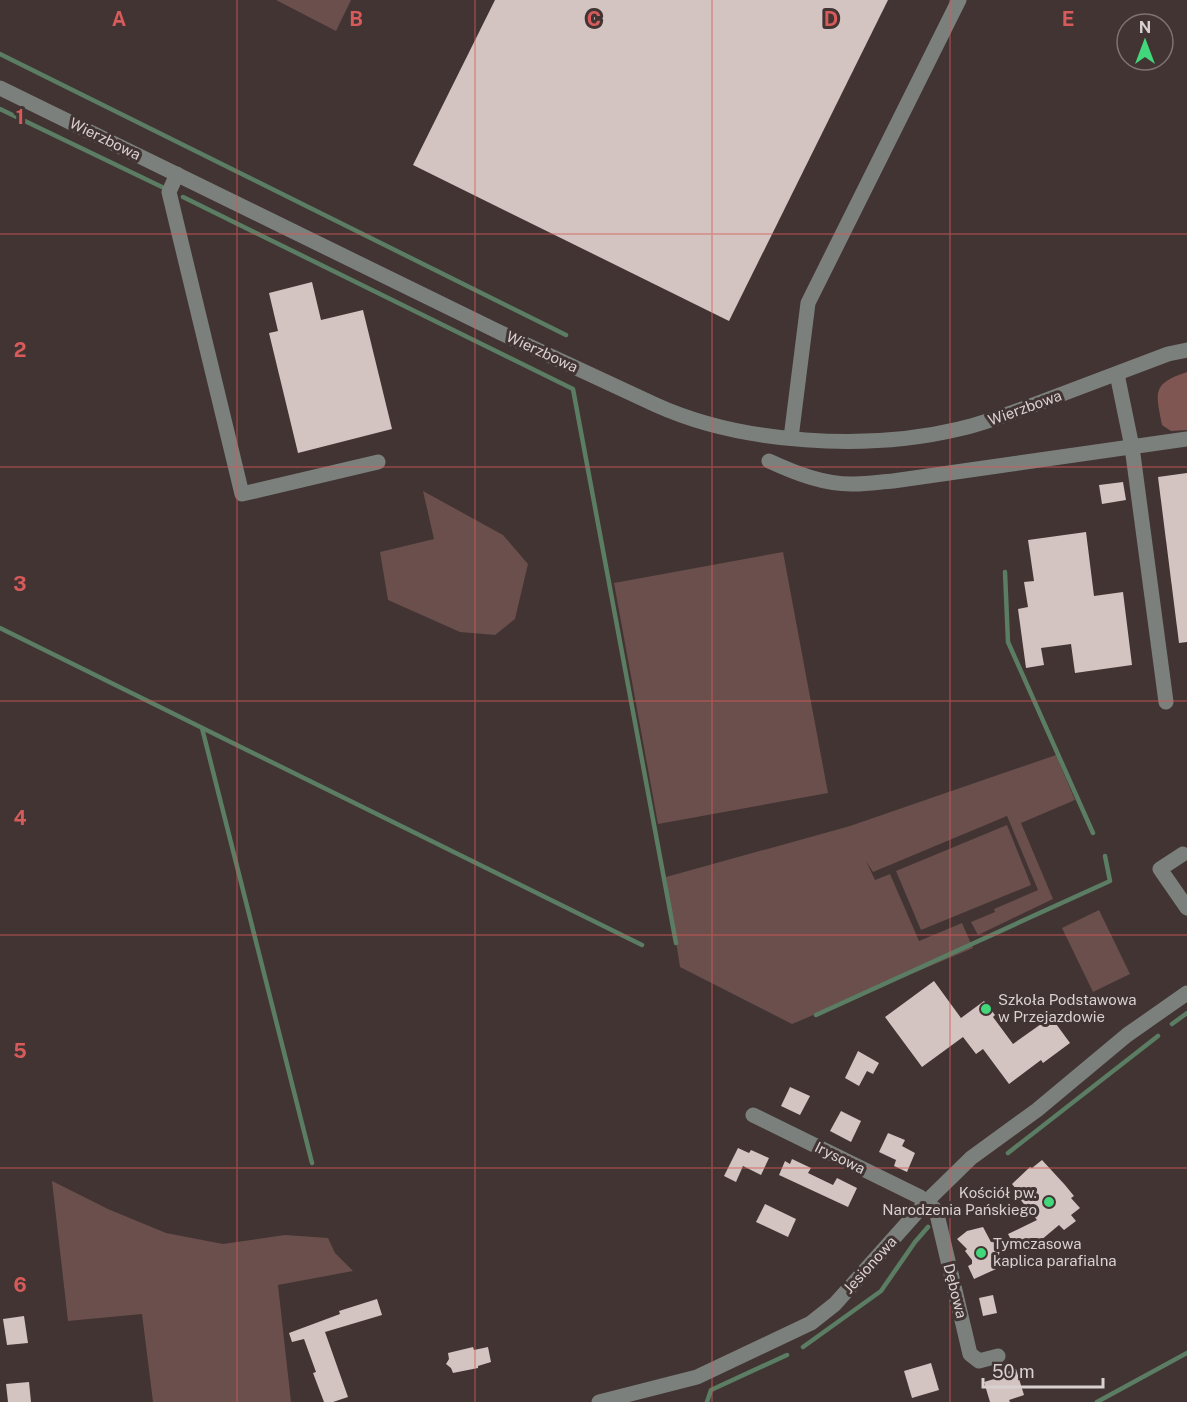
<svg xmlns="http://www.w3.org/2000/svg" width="1187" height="1402" font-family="'Public Sans',sans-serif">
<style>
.green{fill:#6a4f4c}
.forest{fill:#7f5652}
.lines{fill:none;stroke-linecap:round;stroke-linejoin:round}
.stream{stroke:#5b7d63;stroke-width:4.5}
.building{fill:#d3c3c1}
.minor{stroke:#7c807d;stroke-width:15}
.grid{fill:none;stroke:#d75b5a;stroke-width:1.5;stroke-opacity:0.55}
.poi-dot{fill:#43d77b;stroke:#413433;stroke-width:2}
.labels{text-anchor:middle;stroke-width:6;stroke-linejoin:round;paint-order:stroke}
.street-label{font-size:15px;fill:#d9d1d0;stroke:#413433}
.poi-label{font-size:15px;fill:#d9d1d0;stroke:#413433;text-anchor:start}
.grid-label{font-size:20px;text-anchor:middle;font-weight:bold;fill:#d75b5a;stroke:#413433;stroke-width:6;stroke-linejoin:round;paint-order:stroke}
</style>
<rect width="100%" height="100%" fill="#413433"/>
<!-- green -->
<g class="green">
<path d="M276,0H351L336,31Z"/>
<path d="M423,491L503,535L528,564L515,619L495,635L460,632L388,600L380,552L434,539Z"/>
<path d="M783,552L828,793L658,824L614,583Z"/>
<path d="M1056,755L1075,800L1021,823L1053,899L978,935L971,922L995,912L994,909L1038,890L1007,816L873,872L866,861L875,880L890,874L919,941L962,923L973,948L792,1024L680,967L666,877L850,826Z"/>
<path d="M1007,825L1031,885L921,930L896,871Z"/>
<path d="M1099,910L1130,974L1093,992L1062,928Z"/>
<path d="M52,1181L108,1209L166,1233L223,1244L285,1235L328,1238L335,1253L353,1271L278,1285L291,1402H153L142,1314L68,1321Z"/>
</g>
<!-- forest -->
<path class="forest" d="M1187,372V430L1171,431L1162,425C1156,392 1151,384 1187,372Z"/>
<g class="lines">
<!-- stream -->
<g class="stream">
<path d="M0,54L566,335"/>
<path d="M0,109L162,187"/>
<path d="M183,197L573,389L676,943"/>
<path d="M1005,572L1008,642L1093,833"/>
<path d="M0,628L642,945"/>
<path d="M202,728L312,1163"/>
<path d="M816,1015L1110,881L1105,856"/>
<path d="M1172,1024L1187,1013"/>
<path d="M1008,1153L1158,1036"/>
<path d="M803,1347L881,1291L915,1242L928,1227"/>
<path d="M707,1402L711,1390L787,1355"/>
<path d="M1097,1402L1187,1353"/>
</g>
</g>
<!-- building -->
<g class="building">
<path d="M495,0H888L729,321L413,165Z"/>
<path d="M312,282L321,320L363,310L392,429L298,453L269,333L278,331L269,293Z"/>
<path d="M1187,473V642L1179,643L1158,477Z"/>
<path d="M1123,482L1126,500L1102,504L1099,485Z"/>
<path d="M1086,532L1094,596L1123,592L1132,665L1075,673L1071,644L1041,648L1044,665L1026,668L1018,609L1028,607L1024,582L1034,581L1028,540Z"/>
<path d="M934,981L961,1018L984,1001L995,1015L993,1017L1013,1044L1051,1017L1070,1043L1043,1063L1041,1060L1009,1084L983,1049L976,1054L963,1037L922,1067L885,1017Z"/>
<path d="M858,1051L879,1063L873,1074L867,1071L859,1086L845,1078Z"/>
<path d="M790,1087L810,1096L800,1115L781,1106Z"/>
<path d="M841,1111L861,1121L851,1142L830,1131Z"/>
<path d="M888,1133L905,1140L902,1146L915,1153L907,1172L894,1166L896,1160L879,1152Z"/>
<path d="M738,1148L749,1153L751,1150L769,1158L761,1175L743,1166L736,1182L724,1176Z"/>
<path d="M792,1159L811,1168L808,1173L833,1185L837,1178L857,1188L848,1207L779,1175L785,1161L790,1164Z"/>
<path d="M1042,1160L1065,1185L1074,1196L1071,1198L1080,1208L1071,1215L1076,1221L1064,1230L1059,1225L1040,1241L1017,1251L1008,1234L1037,1220L1019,1198L1022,1196L1012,1184L1030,1167L1032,1168Z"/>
<path d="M765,1204L796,1219L788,1237L756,1222Z"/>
<path d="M983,1227L991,1242L1003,1236L996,1269L974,1279L968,1266L972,1264V1260L965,1251L967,1249L957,1239L967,1231Z"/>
<path d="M993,1295L997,1313L983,1316L979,1298Z"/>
<path d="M377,1299L382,1315L325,1332L348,1397L333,1402H324L313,1373L316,1372L304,1339L292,1342L289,1333L340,1314L339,1311Z"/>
<path d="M24,1316L28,1343L7,1345L3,1319Z"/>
<path d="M473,1347L474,1350L488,1347L491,1362L478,1366V1368L453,1373L451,1368L446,1364L449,1359L448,1353Z"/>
<path d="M931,1363L939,1390L912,1398L904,1371Z"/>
<path d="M1016,1369L1024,1395L1009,1400L1010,1402H990L984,1382L1001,1377L1000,1374Z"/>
<path d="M29,1382L31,1402H8L6,1384Z"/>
</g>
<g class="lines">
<!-- minor -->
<g class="minor">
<path d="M0,88L499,332L656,405C742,444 867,451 959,429C990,422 1019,410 1049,399C1089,384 1129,369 1168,354L1187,350"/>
<path d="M177,174L169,192L242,494L378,462"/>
<path d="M1117,374L1132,447L1166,702"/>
<path d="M791,438L808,303L959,0"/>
<path d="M769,461C795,473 825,485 855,484C867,484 880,482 893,481L1187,439"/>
<path d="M1183,854L1160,869L1187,908"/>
<path d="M753,1115L920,1197L936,1210L970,1354L979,1361L998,1356"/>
<path d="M599,1402L697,1377L811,1323L835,1304L926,1202L971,1158L1037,1110L1127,1035L1187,993"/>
</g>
</g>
<!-- grid -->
<path class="grid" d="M237,0V1402M475,0V1402M712,0V1402M950,0V1402M0,234H1187M0,467H1187M0,701H1187M0,935H1187M0,1168H1187"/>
<!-- markers -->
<g class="poi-dot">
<circle cx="986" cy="1009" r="6"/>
<circle cx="1049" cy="1202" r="6"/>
<circle cx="981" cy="1253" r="6"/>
</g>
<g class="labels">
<!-- street labels -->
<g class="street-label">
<text transform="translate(105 139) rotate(26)" y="5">Wierzbowa</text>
<text transform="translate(542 352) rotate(25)" y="5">Wierzbowa</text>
<text transform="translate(1025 408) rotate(-20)" y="5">Wierzbowa</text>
<text transform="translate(840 1158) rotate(26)" y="5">Irysowa</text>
<text transform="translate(870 1265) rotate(-48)" y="5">Jesionowa</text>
<text transform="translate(955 1291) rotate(76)" y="5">Dębowa</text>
</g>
<!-- poi labels -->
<g class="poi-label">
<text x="998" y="1005">Szkoła Podstawowa<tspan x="998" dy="17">w Przejazdowie</tspan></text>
<text x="1037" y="1198" text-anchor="end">Kościół pw.<tspan x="1037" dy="17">Narodzenia Pańskiego</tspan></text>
<text x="993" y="1249">Tymczasowa<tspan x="993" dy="17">kaplica parafialna</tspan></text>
</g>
</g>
<g class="grid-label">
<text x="119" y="26">A</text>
<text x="356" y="26">B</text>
<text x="594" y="26">C</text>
<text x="831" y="26">D</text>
<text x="1068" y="26">E</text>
<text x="20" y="124">1</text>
<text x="20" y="357">2</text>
<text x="20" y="591">3</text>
<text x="20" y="825">4</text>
<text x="20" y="1058">5</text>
<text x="20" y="1292">6</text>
</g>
<!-- north arrow -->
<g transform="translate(1145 42)"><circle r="28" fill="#413433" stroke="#7e7372" stroke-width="1.5"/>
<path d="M0-4.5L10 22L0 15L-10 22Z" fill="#43d77b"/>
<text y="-9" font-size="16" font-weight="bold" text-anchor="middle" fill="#d9d1d0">N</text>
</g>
<!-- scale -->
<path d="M983 1378v9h120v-9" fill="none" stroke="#d9d1d0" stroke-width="3"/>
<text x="992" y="1378" font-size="18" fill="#d9d1d0" stroke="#413433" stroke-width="4.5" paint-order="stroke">50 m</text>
</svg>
